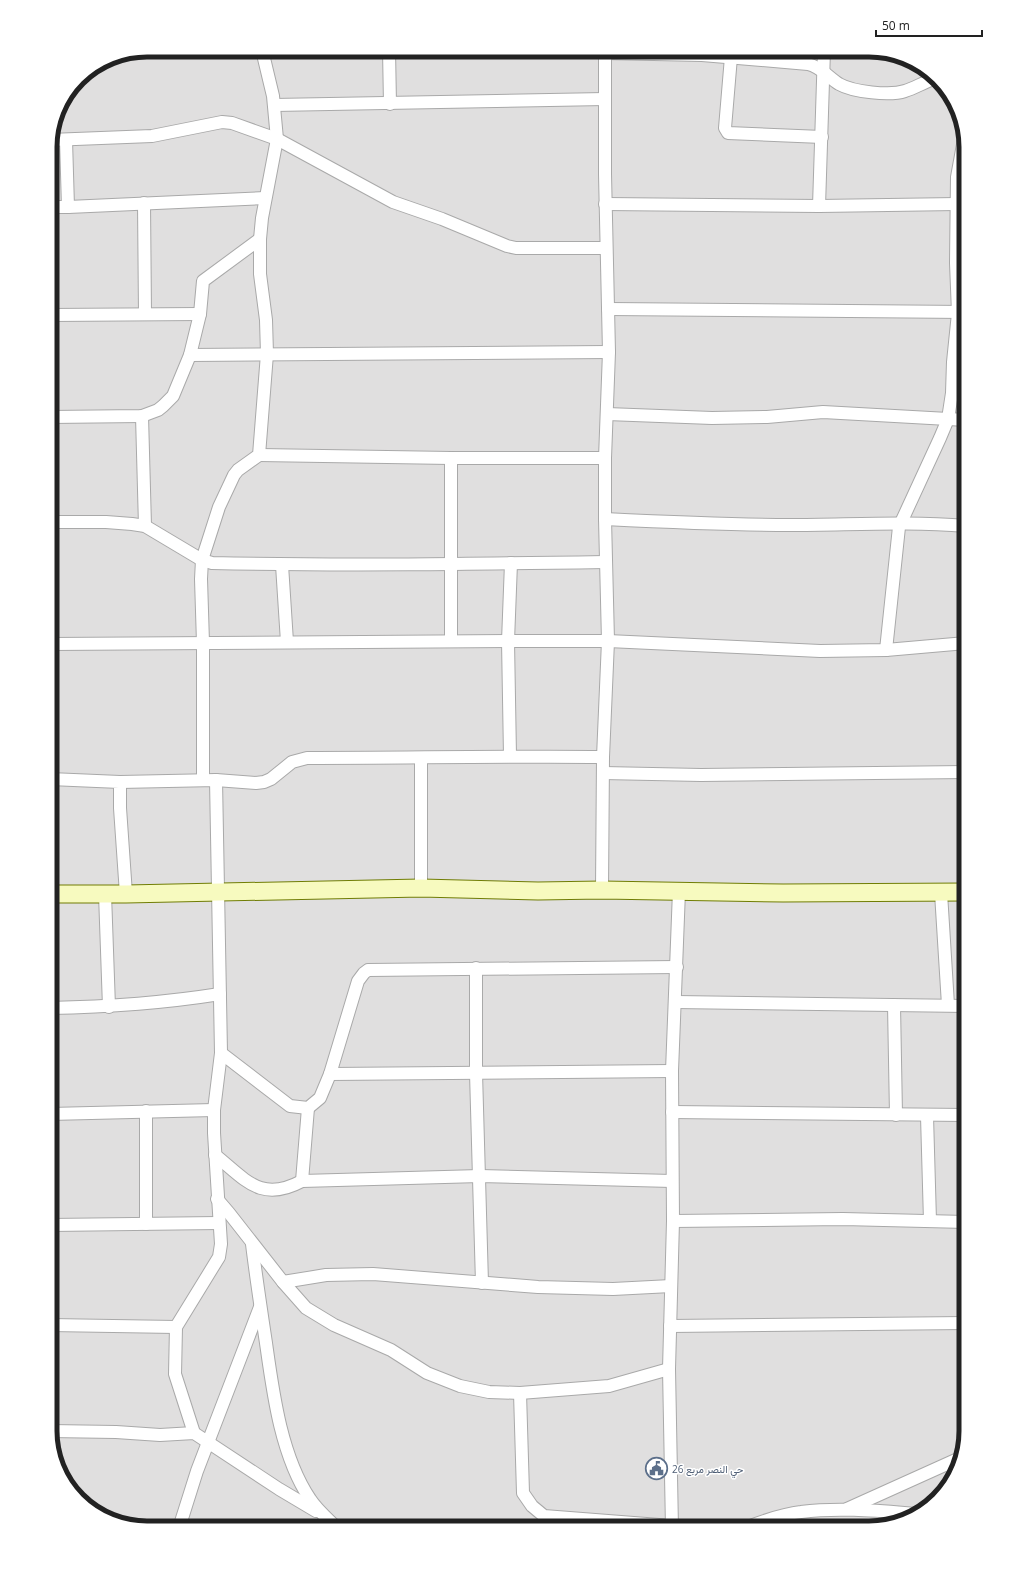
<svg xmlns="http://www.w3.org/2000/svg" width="1016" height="1578" font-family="'Open Sans',Vazirmatn,sans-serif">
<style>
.residential{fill:#e0dfdf}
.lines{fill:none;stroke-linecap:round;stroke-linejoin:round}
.street-casing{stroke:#a9a9a9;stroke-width:14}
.secondary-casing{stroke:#707d05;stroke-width:19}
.street{stroke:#fff;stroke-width:12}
.secondary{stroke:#f7fabf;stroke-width:17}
.labels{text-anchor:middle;stroke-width:3;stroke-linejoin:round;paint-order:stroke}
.service-label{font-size:10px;fill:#4e5e75;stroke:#fff;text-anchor:start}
.rim{fill:none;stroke:#222;stroke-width:5}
</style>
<rect width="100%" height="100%" fill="#f2efe9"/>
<!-- residential -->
<path class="residential" d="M147,50H875L923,67L956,104L966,147V1431L950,1485L912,1518L869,1528H141L93,1512L60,1474L50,1431V141L57,110L79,78L110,57Z"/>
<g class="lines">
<defs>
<g id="street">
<path d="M389,50L390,104"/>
<path d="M605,53L702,55L808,64C821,67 828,77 839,84C853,92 890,96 905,91C915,88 924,82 934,79"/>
<path d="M731,57L725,128L728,133L822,137"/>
<path d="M274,105L605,99"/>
<path d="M50,140L152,136L222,122L232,123L277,139L393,202L442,219L507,246L516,248H606"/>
<path d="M144,203L145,314"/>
<path d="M605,204L819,206L957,204"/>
<path d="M819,206L824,50"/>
<path d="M50,207H68L66,140"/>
<path d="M68,207L265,198"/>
<path d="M608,309L966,312"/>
<path d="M50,315L200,314"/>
<path d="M190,355L609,352"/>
<path d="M607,414L712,418L767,417L823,412L966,420"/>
<path d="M142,416L145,526"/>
<path d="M50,417L142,416L158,410L163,406L173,396L190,355L200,314L203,281L260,239"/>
<path d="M259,455L451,458H605"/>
<path d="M605,519C666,522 728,525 790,525C849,525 907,521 966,526"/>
<path d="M50,522H106L132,524L145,526L202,560L212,563C343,566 474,564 605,562"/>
<path d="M282,565L287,642"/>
<path d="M451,641V458"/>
<path d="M50,644L508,641H608L820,651L886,650L966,643"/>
<path d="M886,650L899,527L940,438L948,419L952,393L953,362L958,313L956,263L957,177L964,139"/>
<path d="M510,756L508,641L511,563"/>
<path d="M421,758V888"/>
<path d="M603,773L701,775L966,772"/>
<path d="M50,779L120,782V808L126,894"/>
<path d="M203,780V643L201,579L202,560L219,507L234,475L238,470L259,455L267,354L266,320L260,274V239L262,218L277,139L273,96L262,50"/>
<path d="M120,782L216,780L256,783L264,782L271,779L292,762L307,758C406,758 504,756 603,757"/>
<path d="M602,890L603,757L608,641L605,519V458L609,352L605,174V50"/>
<path d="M941,893L948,1005"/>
<path d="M105,894L109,1007"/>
<path d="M476,968V1073L482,1283"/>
<path d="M676,1002L966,1006"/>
<path d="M894,1005L896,1115"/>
<path d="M50,1008C107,1007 163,1003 220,994"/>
<path d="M221,1053L290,1106L308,1108L320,1098L330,1074L358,981L364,973L368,970L677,967"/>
<path d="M330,1074L672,1071"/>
<path d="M672,1112L966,1115"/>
<path d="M50,1114L214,1110"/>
<path d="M927,1116L930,1221"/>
<path d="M215,1155C246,1180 261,1203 302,1181L480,1176L672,1181"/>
<path d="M302,1181L308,1108"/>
<path d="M217,1199L229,1213L283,1282L306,1308L334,1325L391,1350L427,1373L460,1386L489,1392L520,1393L609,1386L669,1369"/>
<path d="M673,1221L843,1219L966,1222"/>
<path d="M146,1224V1111"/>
<path d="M50,1225L219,1223"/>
<path d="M252,1244C256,1277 261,1310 266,1343C273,1393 281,1456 310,1499C317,1510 328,1519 337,1528"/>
<path d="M283,1282L326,1275L373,1274L538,1287L613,1289L671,1286"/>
<path d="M50,1325L176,1327"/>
<path d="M670,1326L966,1323"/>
<path d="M520,1393L523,1493L532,1506L544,1516L672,1526"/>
<path d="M50,1431L116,1432L160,1435L194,1433L279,1489L316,1511"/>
<path d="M194,1433L175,1374L176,1327L219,1257L221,1244L214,1133V1110L221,1053L216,780"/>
<path d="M847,1509L958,1459"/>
<path d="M179,1528L197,1471L260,1307"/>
<path d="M672,1528L669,1369L673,1221L672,1071L679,891"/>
<path d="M745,1528C763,1521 782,1514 801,1512C839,1507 879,1511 917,1514"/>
</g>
<path id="secondary" d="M50,894H126L421,888L538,891L602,890L783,893L966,892"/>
</defs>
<!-- street casing -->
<use href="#street" class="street-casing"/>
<!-- secondary casing -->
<use href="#secondary" class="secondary-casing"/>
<!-- street -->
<use href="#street" class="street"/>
<!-- secondary -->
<use href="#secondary" class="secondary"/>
</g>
<!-- icons -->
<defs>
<symbol id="civic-ring" viewBox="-11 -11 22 22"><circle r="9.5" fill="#fff" stroke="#5c6f8a" stroke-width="1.5"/><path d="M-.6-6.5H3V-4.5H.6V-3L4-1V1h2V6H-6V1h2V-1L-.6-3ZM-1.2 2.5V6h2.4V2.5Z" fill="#5c6f8a"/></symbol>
</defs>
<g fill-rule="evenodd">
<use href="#civic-ring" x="644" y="1456" width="25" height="25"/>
</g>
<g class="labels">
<!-- service labels -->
<g class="service-label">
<text x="672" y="1473">حي النصر مربع 26</text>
</g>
</g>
<!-- crop -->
<path d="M0 0H1016V1578H0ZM147 57H869A90 90 0 0 1 959 147V1431A90 90 0 0 1 869 1521H147A90 90 0 0 1 57 1431V147A90 90 0 0 1 147 57Z" fill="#fff" fill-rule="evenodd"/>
<path class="rim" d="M147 57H869A90 90 0 0 1 959 147V1431A90 90 0 0 1 869 1521H147A90 90 0 0 1 57 1431V147A90 90 0 0 1 147 57Z"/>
<!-- scale -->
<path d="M876 30v6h106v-6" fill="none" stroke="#222222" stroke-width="2"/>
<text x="882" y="30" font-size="12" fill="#222222" stroke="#ffffff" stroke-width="3" paint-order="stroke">50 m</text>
</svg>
